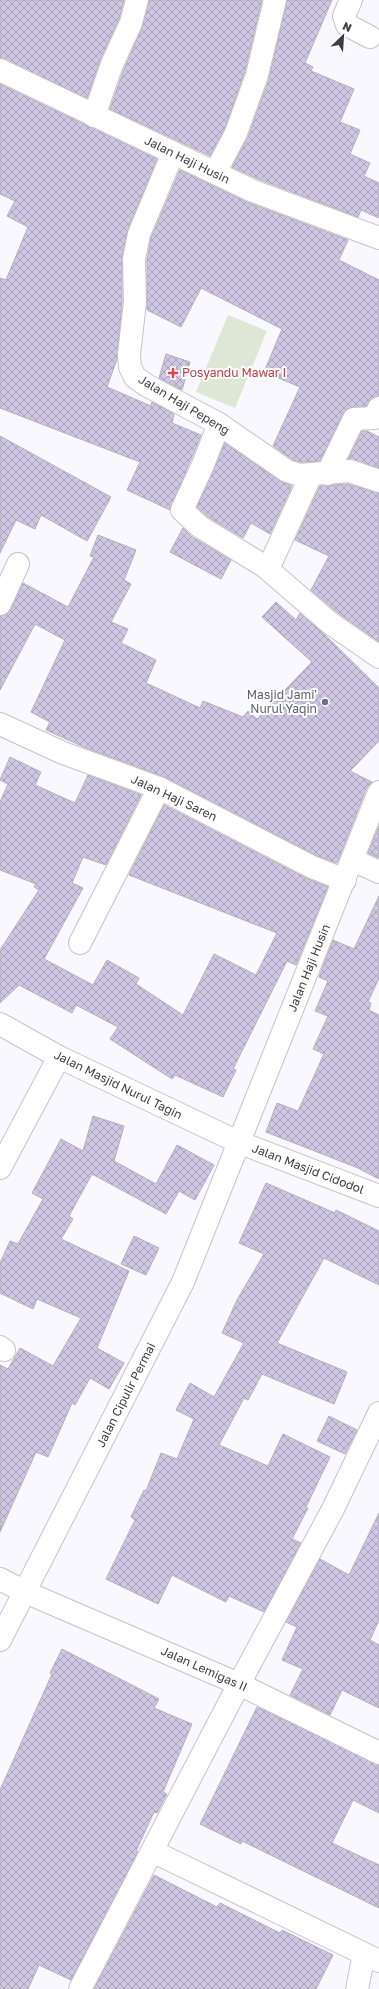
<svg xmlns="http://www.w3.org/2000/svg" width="379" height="1989" font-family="'Golos Text',sans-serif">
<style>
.green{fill:#dee7d5}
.building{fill:url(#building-cross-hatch);stroke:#b2b0b6}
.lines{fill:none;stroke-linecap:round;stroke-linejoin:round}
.minor-casing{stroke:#c4c3ca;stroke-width:24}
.minor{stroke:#fff;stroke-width:22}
.health-dot{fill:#e0444e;stroke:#fff;stroke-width:1.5}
.worship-dot{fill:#6b7280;stroke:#fff;stroke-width:1.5}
.labels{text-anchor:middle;stroke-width:4;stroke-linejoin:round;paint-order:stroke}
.street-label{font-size:12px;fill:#3d3c3f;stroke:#fff}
.health-label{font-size:12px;fill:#be3a42;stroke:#fff;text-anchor:start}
.worship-label{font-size:12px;fill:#5b616d;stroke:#fff;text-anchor:end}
</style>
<defs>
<pattern id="building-cross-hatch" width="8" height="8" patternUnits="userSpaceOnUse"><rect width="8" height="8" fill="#cfc6e3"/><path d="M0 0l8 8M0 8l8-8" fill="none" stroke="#a9a2b9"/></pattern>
</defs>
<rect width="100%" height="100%" fill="#f9f8ff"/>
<!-- green -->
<path class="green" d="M228,315L267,331L235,408L196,392Z"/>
<!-- building -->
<g class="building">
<path d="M0,0H124L119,19L100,60L87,98L0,58Z"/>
<path d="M149,0H262L245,71L225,128L210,156L110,109L124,69L142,28Z"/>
<path d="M287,0H332L305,63L313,67L311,71L354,89L340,122L360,130L350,154L370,163L364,176L379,183V218L361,210L358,217L258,179L232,167L248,137L269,79Z"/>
<path d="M0,84L157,159L127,232L122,259V301L117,359L107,387L151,406L152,402L174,414L172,423L201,435L170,510L127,490L140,462L0,408V278L6,280L28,227L7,216L15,201L0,194Z"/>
<path d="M180,170L249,203L348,240L339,260L379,280V396L372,398L366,406L347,409L343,413L320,461L301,462L293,460L273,446L300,387L264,372L282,329L201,288L181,327L147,310V260L151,238Z"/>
<path d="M166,354L190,362L182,390L159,378Z"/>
<path d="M362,431H367L379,437V468L348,459Z"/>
<path d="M0,436L111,497L87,541L41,515L35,529L16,520L0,553Z"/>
<path d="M225,443L280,481L292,486L270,534L251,523L243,538L207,516L197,507Z"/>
<path d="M348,484L379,493V642L338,613L311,590L329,556L295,540L320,486Z"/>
<path d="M183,528L192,537L231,560L221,579L170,552Z"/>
<path d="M98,535L136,550L124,580L131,584L111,622L128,629L121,643L156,660L146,683L200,708L203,701L243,717L248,711L257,719L312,662L262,617L276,602L296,620L300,613L324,634L379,688V741L350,771L372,782L367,787L337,863L317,856L165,777L86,748L46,730L50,722L31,712L65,640L35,624L0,690V616L7,614L11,609L23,583L68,607L94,557L90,556Z"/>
<path d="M10,757L41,772L35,785L75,803L88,775L141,795L106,865L83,857L72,883L83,888L44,959L93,985L107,960L139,978L136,984L183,1015L214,954L256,975L277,933L129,875L164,805L306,878L328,887L296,965L287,961L233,1069L236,1070L223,1097L175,1075L172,1079L110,1039L118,1027L76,1005L72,1013L19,985L0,1003V950L39,890L34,887L36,884L0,870V802L8,784L0,780Z"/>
<path d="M379,826V858L368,853Z"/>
<path d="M379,896V978L368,1002L371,1003L369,1010L379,1015V1179L358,1168L266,1132L277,1103L298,1111L324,1054L313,1049L328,1016L315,1011L328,981L319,977L333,940L354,949Z"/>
<path d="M93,1116L124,1126L114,1161L156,1184L177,1145L214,1165L195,1200L179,1191L166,1214L92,1174L69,1216L73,1219L61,1239L129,1271L97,1348L124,1363L109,1389L90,1378L75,1405L72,1403L48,1457L36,1452L0,1532V1365L8,1369L20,1348L53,1366L81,1318L37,1299L33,1309L0,1293V1263L10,1241L18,1244L43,1199L32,1193L61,1139L83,1151Z"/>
<path d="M266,1183L335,1213L336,1210L379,1231V1285L324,1258L277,1343L347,1372L334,1404L262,1374L248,1400L244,1398L219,1445L268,1466L283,1434L330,1457L306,1507L308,1508L292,1539L301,1543L264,1612L229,1596L226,1602L172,1575L158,1604L106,1579L135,1520L131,1517L144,1490L146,1491L161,1453L177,1459L194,1419L176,1410L190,1383L214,1397L244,1343L222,1333L237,1300L264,1254L239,1243Z"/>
<path d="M134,1236L159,1248L146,1275L121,1264Z"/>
<path d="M329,1416L357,1430L345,1454L317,1441Z"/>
<path d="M379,1513V1620L370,1640L379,1645V1708L342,1690L330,1715L290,1695L303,1669L282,1660L297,1627L286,1622L320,1559L349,1575Z"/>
<path d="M62,1649L159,1699L154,1708L192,1724L163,1792L167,1794L157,1813L154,1812L136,1851L138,1852L71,1980L39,1965L28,1989H0V1790L52,1674L50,1673Z"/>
<path d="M257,1707L379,1765V1813L353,1800L332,1843L379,1865V1908L242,1841L241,1844L200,1824Z"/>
<path d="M154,1875L217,1907L220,1903L280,1933L282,1930L333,1955L316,1989H94Z"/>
</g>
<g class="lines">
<defs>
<g id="minor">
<path d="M351,0L344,16L347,25L370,37"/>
<path d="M0,70L253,191L379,238"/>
<path d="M94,116L112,64L131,23L137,0"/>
<path d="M173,153L139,234L134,259L135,302L129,354L130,367L135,377L146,385L219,424L287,471L300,475L350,471L379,481"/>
<path d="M215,173L236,133L257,75L275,0"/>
<path d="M219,424L202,467L182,510L199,526L264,566L330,623L379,657"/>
<path d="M327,474L354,419L374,418L379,408"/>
<path d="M268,569L311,475"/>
<path d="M0,604L18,564"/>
<path d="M0,724L63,753L159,788L312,867L345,880"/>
<path d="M353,860L379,872"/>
<path d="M80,943L159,788"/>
<path d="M0,1024L59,1057L238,1142L379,1196"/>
<path d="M0,1168L59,1057"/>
<path d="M0,1347L4,1350"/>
<path d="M0,1579L25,1592L239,1684L379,1753"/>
<path d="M0,1640L183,1282L379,792"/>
<path d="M152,1851L379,1961"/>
<path d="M80,1989L239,1684L333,1509L379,1413"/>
<path d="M357,1989L364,1954"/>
</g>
</defs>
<!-- minor casing -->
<use href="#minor" class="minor-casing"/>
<!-- minor -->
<use href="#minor" class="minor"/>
</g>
<!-- markers -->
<path class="health-dot" d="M171 367h4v4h4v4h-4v4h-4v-4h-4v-4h4z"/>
<circle class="worship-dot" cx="325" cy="702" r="4"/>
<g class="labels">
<!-- street labels -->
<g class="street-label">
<text transform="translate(187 160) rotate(26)" y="4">Jalan Haji Husin</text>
<text transform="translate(184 405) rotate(31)" y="4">Jalan Haji Pepeng</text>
<text transform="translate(174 798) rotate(25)" y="4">Jalan Haji Saren</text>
<text transform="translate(309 968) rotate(-68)" y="4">Jalan Haji Husin</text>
<text transform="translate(118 1085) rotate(26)" y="4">Jalan Masjid Nurul Tagin</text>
<text transform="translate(308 1169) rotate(21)" y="4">Jalan Masjid Cidodol</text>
<text transform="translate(126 1395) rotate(-63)" y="4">Jalan Cipulir Permai</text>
<text transform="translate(204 1669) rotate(24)" y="4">Jalan Lemigas II</text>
</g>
<!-- health labels -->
<g class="health-label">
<text x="182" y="377">Posyandu Mawar I</text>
</g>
<!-- worship labels -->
<g class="worship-label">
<text x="317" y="699">Masjid Jami'<tspan x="317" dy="14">Nurul Yaqin</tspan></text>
</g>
</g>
<!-- north arrow -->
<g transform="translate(343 36) rotate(25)" stroke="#ffffff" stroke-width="3" paint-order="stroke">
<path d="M0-3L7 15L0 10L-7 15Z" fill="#3d3c3f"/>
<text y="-6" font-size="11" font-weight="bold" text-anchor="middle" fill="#3d3c3f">N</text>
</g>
</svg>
